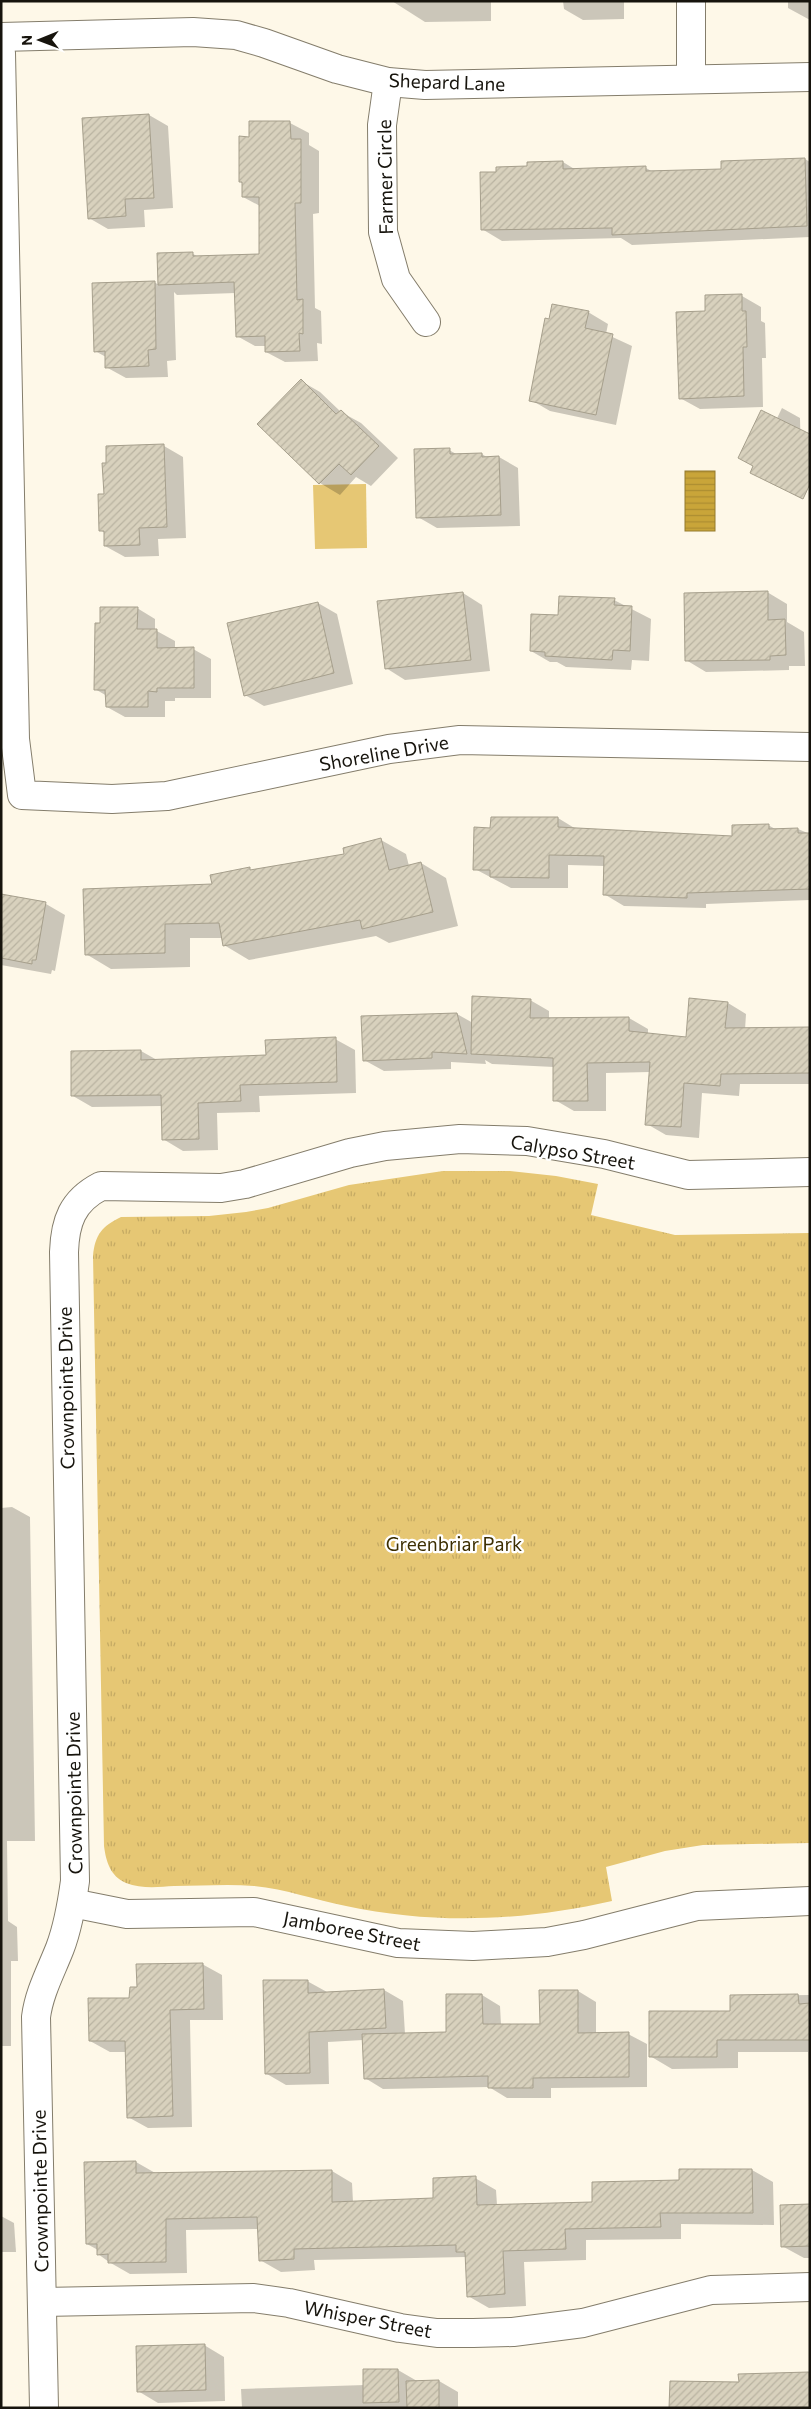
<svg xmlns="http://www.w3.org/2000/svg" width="811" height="2409" font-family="Commissioner,sans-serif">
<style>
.grass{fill:#e6c774}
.park{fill:url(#park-tufts)}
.water{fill:url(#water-rules);stroke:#947a2c}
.shadow{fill:#0003}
.building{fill:url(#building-hatch);stroke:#a69f8c}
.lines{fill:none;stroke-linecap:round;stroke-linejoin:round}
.minor-casing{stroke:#847d6b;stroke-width:30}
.minor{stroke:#fff;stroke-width:28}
.labels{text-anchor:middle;stroke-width:4.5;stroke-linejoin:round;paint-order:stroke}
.street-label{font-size:19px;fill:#17140d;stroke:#fff}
.park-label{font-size:19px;fill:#3c2e00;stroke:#fff}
</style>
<defs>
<pattern id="park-tufts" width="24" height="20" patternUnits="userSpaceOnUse" patternTransform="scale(1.25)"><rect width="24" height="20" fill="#e6c774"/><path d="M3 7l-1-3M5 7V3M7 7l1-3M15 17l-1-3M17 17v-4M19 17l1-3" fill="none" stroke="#c5aa63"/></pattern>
<pattern id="water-rules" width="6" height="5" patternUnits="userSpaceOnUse" patternTransform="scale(1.25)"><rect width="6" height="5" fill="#c9a539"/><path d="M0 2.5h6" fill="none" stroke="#ac8d31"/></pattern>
<pattern id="building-hatch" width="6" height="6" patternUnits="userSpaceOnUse" patternTransform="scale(1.25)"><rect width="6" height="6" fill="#d8d1bd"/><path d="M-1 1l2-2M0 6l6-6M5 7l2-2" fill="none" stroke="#b9b3a1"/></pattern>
</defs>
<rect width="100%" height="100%" fill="#fef8e8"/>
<!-- grass -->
<path class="grass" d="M366,484L367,548L315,549L313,485Z"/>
<!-- park -->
<path class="park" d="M443,1171H510L556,1176L598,1184L591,1215L675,1235L810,1233V1843L703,1845L665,1851L606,1867L612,1901C524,1921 435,1925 346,1906C315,1900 286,1889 254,1886C227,1884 201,1886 174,1886C159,1887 141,1889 126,1883C110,1876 106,1861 104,1846L93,1256C95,1235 102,1226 121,1217L209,1216L246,1212L268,1208L349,1185Z"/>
<!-- water -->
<rect class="water" x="685" y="471" width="30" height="60"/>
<!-- shadow -->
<g class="shadow">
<path d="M392,1H491V21L425,22Z"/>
<path d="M563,1H635V2H624V19L583,20L564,9Z"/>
<path d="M788,1H810V20L788,8Z"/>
<path d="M149,115L168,126L173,208L144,210L145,227L108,229L89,218Z"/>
<path d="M290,123L309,133V145L319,151V213L313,214L315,308L321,311L322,344L317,343L318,361L285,362L266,352V346H255L237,336L236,293L177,295L174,292L176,360L167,361L168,377L126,378L106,367V357L95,351L154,282L159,285L158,255L193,254L199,257L260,255V206L243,197L244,184L240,182L250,138Z"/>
<path d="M805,159L810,162V237L632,245L621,238L502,241L482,229L497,173L563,162L576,170L646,168L653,172L722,171Z"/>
<path d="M742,296L761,307V321L765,323L766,358H762L763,407L700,409L680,398L707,313Z"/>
<path d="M588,312L608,324L606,334L632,346L616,425L550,411L531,400L550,320Z"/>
<path d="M301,381L320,392L341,412L361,423L398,458L371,486L356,477L340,495L320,483L259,424Z"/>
<path d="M782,408L800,418L802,499L751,472Z"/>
<path d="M164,446L183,457L186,538L158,539L159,556L125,557L105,546V533L100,530L105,495Z"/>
<path d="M449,450L458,455L482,454L488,458L499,457L518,468L520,526L437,528L418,517Z"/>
<path d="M767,592L787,604V622L804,632L805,666H789V670L706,672L686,660Z"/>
<path d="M463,593L482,605L490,671L405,680L386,668Z"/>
<path d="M614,600L651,619L649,661L632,660L631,670L566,667L557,662H550L531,651L559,617Z"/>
<path d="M318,603L337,614L353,684L264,706L245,695Z"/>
<path d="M137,608L155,619V630L175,641V649H193L211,659V698H175V701H165V717H125L107,707V696L95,689L101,624Z"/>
<path d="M558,818L576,829L734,837L768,825L777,830L798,829L810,834V900L706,904V908L624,906L604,894L605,866L568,865V888H511L475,869L491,829Z"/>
<path d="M381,840L406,854L409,866L421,863L446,878L458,926L389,943L376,936L249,960L224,945L223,938H190V967L111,969L86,954L213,885L249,869L253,871L346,855Z"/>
<path d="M1,895L46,904L65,915L55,971L52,970L51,974L1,965Z"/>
<path d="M530,1000L549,1011V1019L629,1018L648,1029V1034L687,1038L728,1003L746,1014L745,1030H810V1084H740L739,1096L702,1093L699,1138L666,1135L647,1124L650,1072L606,1073V1111H574L555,1100L554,1067L492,1064L485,1060L486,1064L451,1062V1069L384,1071L364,1060L457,1014L473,1023Z"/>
<path d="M335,1039L355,1050L356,1093L259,1096L260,1112L217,1113L218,1150L183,1151L163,1139L162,1106L92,1107L73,1096L141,1051L157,1060L267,1056Z"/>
<path d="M12,1507L30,1517L35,1841H7L8,1921L17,1927L18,1961H11V2046H1V1508Z"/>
<path d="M202,1964L222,1975L223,2020H190L192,2127L148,2128L128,2117L127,2052H110L90,2041L138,1988Z"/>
<path d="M307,1981L327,1992L384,1990L403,2001L405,2034L448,2033L447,1995H482L500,2006L501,2025L541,2026L578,1991L596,2002V2034H628L647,2044V2087L551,2088V2098H507L489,2087L383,2089L365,2078L363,2040L328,2042L329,2084L286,2085L267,2074Z"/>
<path d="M810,1995V2169L808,2052H738V2068L672,2069L650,2056L732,2012L731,1996Z"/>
<path d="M136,2162L157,2174L332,2171L352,2183L353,2202L434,2199L475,2178L496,2190L497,2205L594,2203L681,2182V2170H752L773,2182L774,2225L681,2224V2239L586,2240V2260L524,2262L526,2306L489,2308L468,2296L466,2257L314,2260L315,2270L281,2272L260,2260L259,2229L186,2230L187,2273L130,2274L109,2262L98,2254V2250L87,2244Z"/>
<path d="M810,2205V2258H804L782,2246Z"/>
<path d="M1,2216L14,2223L16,2252H1Z"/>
<path d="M204,2345L224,2357L225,2401L158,2403L138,2391Z"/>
<path d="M398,2370L417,2381H439L458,2392V2408H242L241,2389L365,2385V2371Z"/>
<path d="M810,2373V2408H626L671,2407L740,2383V2375Z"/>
</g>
<!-- building -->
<g class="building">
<path d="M149,114L154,198L125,199L126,216L88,219L82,118Z"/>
<path d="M249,121H290L291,139H301V203H295L297,300L303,299V334L299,333L300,351L265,352V336L236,337L234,282L158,285L157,253L193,252V256L259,254V197H242V182H239V136L249,137Z"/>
<path d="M805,158L807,226L612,235V228L481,230L480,172H496V167L527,166V162L563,161V169L646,166V171L721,169V161Z"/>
<path d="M155,281L156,349L148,350L149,366L105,368V351L94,352L92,283Z"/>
<path d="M742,294V311H746L747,347H743L744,396L679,399L676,312L705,311V295Z"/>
<path d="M552,304L589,311L585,328L613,334L596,415L529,401L545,318L549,319Z"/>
<path d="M301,379L336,414L341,410L379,446L351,475L339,464L319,484L257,424Z"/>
<path d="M761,410L810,434V484L803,499L750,473L753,466L738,458Z"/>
<path d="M164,444L167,527L139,528L140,545L104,546V531H99L98,494H104L102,463H106V446Z"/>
<path d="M450,448V454L482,453V457L499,456L501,515L416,518L414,449Z"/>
<path d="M768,591V620L785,619L786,655L770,656V660L685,661L684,593Z"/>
<path d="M463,592L471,660L385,669L377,601Z"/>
<path d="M559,596L615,598L614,605L632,606L630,651L613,650L612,660L545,656V652L530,651L531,614L558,615Z"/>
<path d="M318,602L334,673L244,696L227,623Z"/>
<path d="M100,607H138L137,629H157V648L194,647V688H157V692L148,691V707H106L105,690H94L95,623H100Z"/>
<path d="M491,817H558V827L732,836V825L769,824V829L798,828V833H810V889L687,893V898L603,895L604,856L549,855V878L490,877V870H473L474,827L490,828Z"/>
<path d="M381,838L389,870L421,862L433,912L362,929L360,920L223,946L219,923L165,924V953L85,955L83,889L212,884L210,875L250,867V870L344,854L343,848Z"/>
<path d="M1,894L46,902L36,960H32V964L1,958Z"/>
<path d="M472,996L531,999L530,1018L629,1017V1031L686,1037L689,998L728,1002L725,1028L810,1027V1073L721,1074L720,1086L684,1083L681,1127L645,1125L650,1062L587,1063L588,1101H553V1058L471,1054Z"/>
<path d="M457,1013L467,1054L432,1052V1058L363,1061L361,1016Z"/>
<path d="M336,1037L337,1082L240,1085L241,1101L198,1103L199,1139L162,1140L161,1095L71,1096V1051L141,1050V1060L266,1055L265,1040Z"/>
<path d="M203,1963L204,2009L170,2010L173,2116L127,2118L125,2041H89L88,1998H129L130,1987H137L136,1964Z"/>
<path d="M263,1980H308V1993L384,1989L386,2028L309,2032L310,2073L265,2074Z"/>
<path d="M539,1990H578V2033L629,2032V2077L533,2078V2088H488V2076L364,2079L362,2034L446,2032V1994H482L483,2024H540Z"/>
<path d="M798,1994L799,2004L810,2003V2040H717V2057H649V2011H730V1995Z"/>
<path d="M136,2161V2173L332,2170V2202L433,2198V2178L476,2176L477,2205L592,2202V2182L679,2180V2169H752L753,2213H660L661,2227L565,2229L566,2249L503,2251L505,2294L467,2297L465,2252H456V2245L294,2249V2259L259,2261L257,2217L166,2219V2262L108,2263V2254L97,2255V2244H86L84,2162Z"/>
<path d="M810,2204V2246L781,2247L780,2205Z"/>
<path d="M205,2344L206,2390L137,2392L136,2346Z"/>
<path d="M363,2369H398L399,2402L363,2403Z"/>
<path d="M809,2372L810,2408H669L670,2381L739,2382L738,2374Z"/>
<path d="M439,2380V2408H407L406,2381Z"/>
</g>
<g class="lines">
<defs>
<g id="minor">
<path d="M691,1V79"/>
<path d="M1,37L193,32L236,35L264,43L337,69L388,82L425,85L810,77"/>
<path d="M1,53L15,739L22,795L112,799L167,796L389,749L460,740L810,747"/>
<path d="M388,82L382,125L383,232L396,279L426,322"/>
<path d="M72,1903L127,1914L254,1912L398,1943L473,1946L547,1942L584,1935L697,1906L810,1901"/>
<path d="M42,2302L254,2298L289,2303L400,2328L437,2333H473L513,2332L583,2323L711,2290L810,2287"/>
<path d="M44,2408L36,2017C39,1993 51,1971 60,1948C68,1927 72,1903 75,1881L64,1252C65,1222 72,1201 101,1186L221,1188L245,1184L350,1153L385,1146L460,1139L527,1141L604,1154L688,1175L810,1172"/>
</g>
</defs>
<!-- minor casing -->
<use href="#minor" class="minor-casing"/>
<!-- minor -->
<use href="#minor" class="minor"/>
</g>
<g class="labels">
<!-- street labels -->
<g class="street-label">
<text transform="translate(447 82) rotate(2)" y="7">Shepard Lane</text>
<text transform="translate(385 177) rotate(-91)" y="7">Farmer Circle</text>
<text transform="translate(384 753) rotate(-10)" y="7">Shoreline Drive</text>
<text transform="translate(573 1152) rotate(10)" y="7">Calypso Street</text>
<text transform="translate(66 1388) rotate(-91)" y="7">Crownpointe Drive</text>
<text transform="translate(74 1793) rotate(-91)" y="7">Crownpointe Drive</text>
<text transform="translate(352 1931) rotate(11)" y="7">Jamboree Street</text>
<text transform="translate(40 2191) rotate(-91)" y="7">Crownpointe Drive</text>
<text transform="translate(368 2319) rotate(11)" y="7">Whisper Street</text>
</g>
<!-- park labels -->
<g class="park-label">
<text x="454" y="1551">Greenbriar Park</text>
</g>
</g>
<!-- border -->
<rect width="811" height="2409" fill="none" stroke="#17140d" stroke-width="5"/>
<!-- north arrow -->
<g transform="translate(40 40) rotate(269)" stroke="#ffffff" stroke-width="4" paint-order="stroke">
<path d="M0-4L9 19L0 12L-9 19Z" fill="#17140d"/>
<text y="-8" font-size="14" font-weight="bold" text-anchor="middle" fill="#17140d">N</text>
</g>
</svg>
